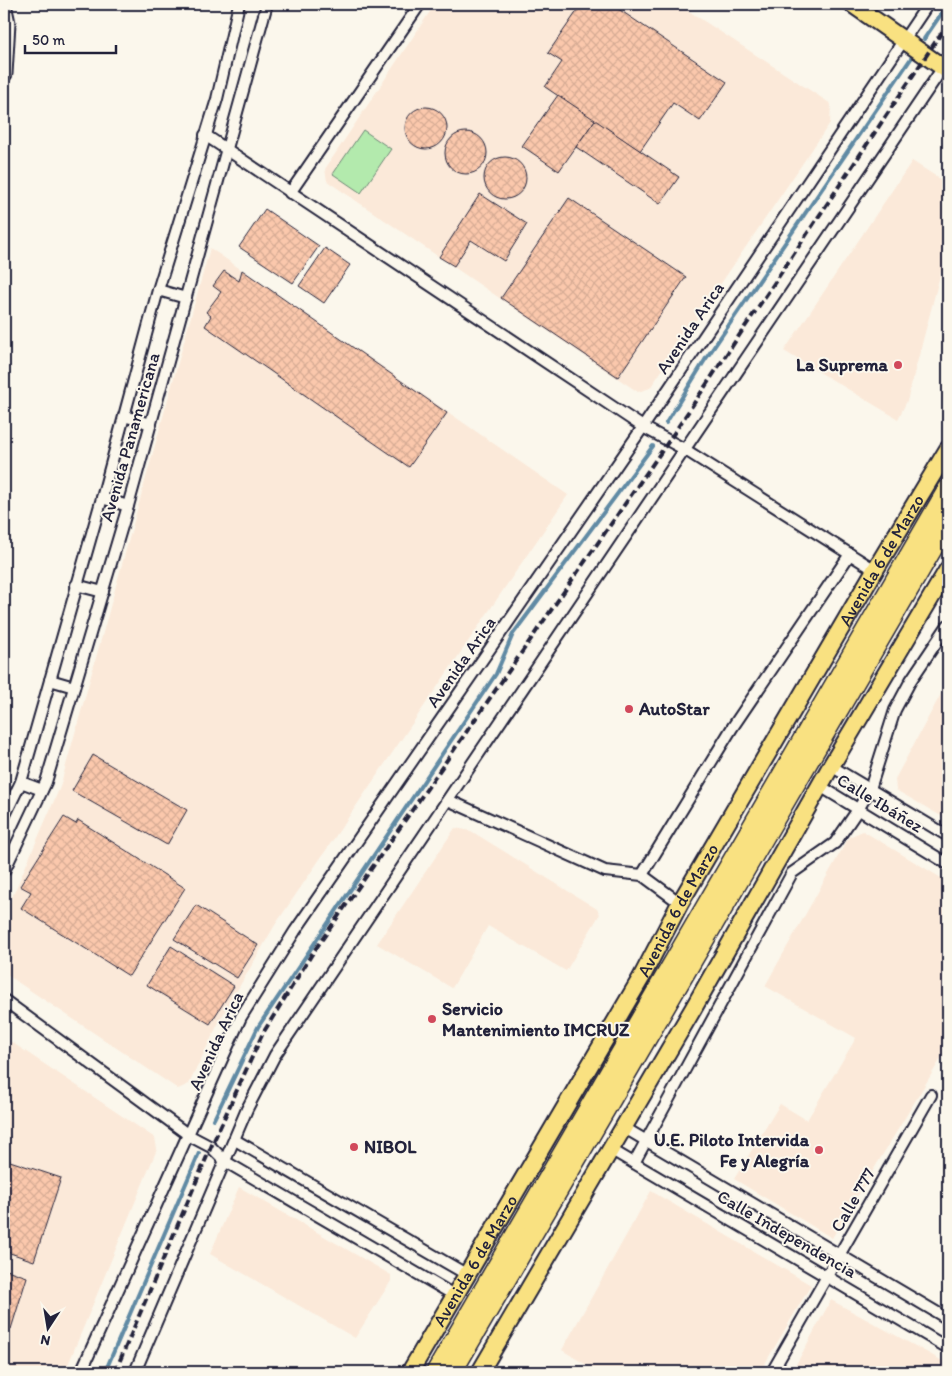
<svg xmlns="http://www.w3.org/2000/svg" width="952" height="1376" font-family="Itim,sans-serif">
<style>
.built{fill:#fbe9d9}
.grass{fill:#b3eaad;stroke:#6a8674}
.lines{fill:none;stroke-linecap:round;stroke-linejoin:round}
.stream{stroke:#608aa4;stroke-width:4}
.building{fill:url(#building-cross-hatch);stroke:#22223b}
.street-casing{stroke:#22223b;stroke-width:14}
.secondary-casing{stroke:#22223b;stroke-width:19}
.primary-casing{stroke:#22223b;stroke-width:20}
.highway-casing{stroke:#22223b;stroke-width:22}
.street{stroke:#fbf7ec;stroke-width:10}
.secondary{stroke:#fbf7ec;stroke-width:15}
.primary{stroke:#f9e181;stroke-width:16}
.highway{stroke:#f9e181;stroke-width:19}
.rail{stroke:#22223b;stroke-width:4;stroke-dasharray:8 4;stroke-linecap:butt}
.poi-dot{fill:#d1495b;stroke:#fbf7ec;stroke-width:2}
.labels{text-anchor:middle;stroke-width:4;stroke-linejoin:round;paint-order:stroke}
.street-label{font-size:18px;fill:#22223b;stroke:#fbf7ec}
.poi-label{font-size:18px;font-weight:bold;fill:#22223b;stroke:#fbf7ec;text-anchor:start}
</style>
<defs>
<pattern id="building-cross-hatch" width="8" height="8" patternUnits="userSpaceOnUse" patternTransform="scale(1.25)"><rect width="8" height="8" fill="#fbc8ac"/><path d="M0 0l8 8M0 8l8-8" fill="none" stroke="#d7ac95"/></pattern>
</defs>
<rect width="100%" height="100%" fill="#fbf7ec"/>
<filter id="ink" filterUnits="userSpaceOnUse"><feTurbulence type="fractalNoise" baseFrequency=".02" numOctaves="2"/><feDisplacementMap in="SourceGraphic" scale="10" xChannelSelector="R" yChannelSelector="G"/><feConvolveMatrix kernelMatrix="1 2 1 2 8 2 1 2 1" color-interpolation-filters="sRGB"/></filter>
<g filter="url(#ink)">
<!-- built -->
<g class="built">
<path d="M435,4H678L831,104L830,123L650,388L638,392L327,181L325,169Z"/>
<path d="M912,161L948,184V245L907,401L898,419L784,351Z"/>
<path d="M210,248L568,495L275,925L220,1020L189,1084L178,1089L4,973V916L60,787Z"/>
<path d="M948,681V820L896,790L895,779Z"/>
<path d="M455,828L471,831L597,909L600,914L566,971L488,926L452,988L377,944Z"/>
<path d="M863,831L948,882V1047L832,1238L734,1179L780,1104L807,1120L856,1038L765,986L849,837Z"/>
<path d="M4,1037L155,1138L157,1149L65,1372H4Z"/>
<path d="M239,1187L391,1275V1281L355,1338L210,1254Z"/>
<path d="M651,1191L811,1285L760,1372H598L562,1350Z"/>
<path d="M831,1300L948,1364V1372H792Z"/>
</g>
<!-- grass -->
<path class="grass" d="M363,130L391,149L361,193L333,174Z"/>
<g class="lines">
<!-- stream -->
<g class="stream">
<path d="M924,39L948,4"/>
<path d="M666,423L705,360L912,57"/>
<path d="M214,1119L258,1027L496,674L513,634L653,446"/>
<path d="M105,1372L199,1153"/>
</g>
</g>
<!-- building -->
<g class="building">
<path d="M582,4H611L727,82L700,121L673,103L640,151L545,87L562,62L548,53Z"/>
<path d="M558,95L595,120L559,171L522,146Z"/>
<circle cx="426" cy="128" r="21"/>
<path d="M595,120L679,177L660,204L576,147Z"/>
<circle cx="466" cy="153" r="21"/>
<circle cx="505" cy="178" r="21"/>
<path d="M480,194L527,224L504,261L471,240L454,266L439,257Z"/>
<path d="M569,198L686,277L618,377L501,298Z"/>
<path d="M265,209L319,246L293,283L239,247Z"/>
<path d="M325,248L350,265L324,303L299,286Z"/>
<path d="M242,270L447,413L409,467L205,326L211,316L206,312L221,292L213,286L224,271L239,281Z"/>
<path d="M93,755L187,810L167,845L72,791Z"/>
<path d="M64,817L76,824L78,820L185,888L129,976L21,908L31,892L20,886Z"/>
<path d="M196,905L258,945L237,978L174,939Z"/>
<path d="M171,946L234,986L210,1024L147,985Z"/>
<path d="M4,1159L61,1178L34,1261L4,1251Z"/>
<path d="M4,1269L27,1277L11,1329L4,1326Z"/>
</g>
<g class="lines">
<defs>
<g id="street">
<path d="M205,135L643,427L684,449L875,570"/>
<path d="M290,193L420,4"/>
<path d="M158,290L186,298"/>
<path d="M124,416L151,424"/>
<path d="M102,498L128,506"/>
<path d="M76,585L103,592"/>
<path d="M50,680L74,687"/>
<path d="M831,766L948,836"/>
<path d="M21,782L42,790"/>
<path d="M820,786L948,864"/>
<path d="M448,800L605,871L642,875L680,903"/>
<path d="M4,817L21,782L102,498L158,290L217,99L239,4"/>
<path d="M4,871L46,782L128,506L267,4"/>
<path d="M642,875L732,728L850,554"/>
<path d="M4,1000L190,1136L211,1147L226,1162L454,1295"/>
<path d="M623,1127L948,1319"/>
<path d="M235,1140L466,1274"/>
<path d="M610,1149L948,1348"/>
<path d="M634,1163L792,873L835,843L859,808L870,789L895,710L911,680L948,625"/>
<path d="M81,1372L241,1017L295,931L643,427L928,4"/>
<path d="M135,1372L247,1109L275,1055L948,60"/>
<path d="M772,1372L931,1095"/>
</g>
<path id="secondary" d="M4,9L7,23L4,74"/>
<g id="primary">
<path d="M852,4L948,71"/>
<path id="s1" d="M410,1372L641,978L680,903L875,570L948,449"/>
<path d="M480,1372L693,1009L831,766L948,569"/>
</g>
<g id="highway">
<path d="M436,1372L948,489"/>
<path d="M452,1372L948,522"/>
</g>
</defs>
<!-- street casing -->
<use href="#street" class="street-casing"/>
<!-- secondary casing -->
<use href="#secondary" class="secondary-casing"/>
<!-- primary casing -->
<use href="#primary" class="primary-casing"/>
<!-- highway casing -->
<use href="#highway" class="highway-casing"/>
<!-- street -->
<use href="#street" class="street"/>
<!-- secondary -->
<use href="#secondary" class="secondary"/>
<!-- primary -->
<use href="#primary" class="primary"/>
<!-- highway -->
<use href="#highway" class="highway"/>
<!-- rail -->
<path class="rail" d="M115,1372L211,1147L263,1033L312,954L668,442L948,23"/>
</g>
</g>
<!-- markers -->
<g class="poi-dot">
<circle cx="898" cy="365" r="5"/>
<circle cx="629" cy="709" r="5"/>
<circle cx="432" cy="1019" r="5"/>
<circle cx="354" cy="1147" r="5"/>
<circle cx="819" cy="1150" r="5"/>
</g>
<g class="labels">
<!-- street labels -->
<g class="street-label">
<text transform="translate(690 328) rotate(-56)" y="6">Avenida Arica</text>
<text transform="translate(130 437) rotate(-74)" y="6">Avenida Panamericana</text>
<text dy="6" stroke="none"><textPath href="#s1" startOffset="939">Avenida 6 de Marzo</textPath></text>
<text transform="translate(461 662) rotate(-55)" y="6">Avenida Arica</text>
<text transform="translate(880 803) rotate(31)" y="6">Calle Ibáñez</text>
<text dy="6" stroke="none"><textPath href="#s1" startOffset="534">Avenida 6 de Marzo</textPath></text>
<text transform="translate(216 1041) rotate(-65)" y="6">Avenida Arica</text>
<text transform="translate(853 1200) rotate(-60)" y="6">Calle 777</text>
<text transform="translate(787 1234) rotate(30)" y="6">Calle Independencia</text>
<text dy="6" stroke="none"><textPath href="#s1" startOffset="129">Avenida 6 de Marzo</textPath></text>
</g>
<!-- poi labels -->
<g class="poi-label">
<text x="888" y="371" text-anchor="end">La Suprema</text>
<text x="639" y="715">AutoStar</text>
<text x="442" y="1015">Servicio<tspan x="442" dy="21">Mantenimiento IMCRUZ</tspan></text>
<text x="809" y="1146" text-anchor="end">U.E. Piloto Intervida<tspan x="809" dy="21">Fe y Alegría</tspan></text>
<text x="364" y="1153">NIBOL</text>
</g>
</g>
<!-- margin -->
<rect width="952" height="1376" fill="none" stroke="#fbf7ec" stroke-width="20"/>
<rect x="10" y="10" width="932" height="1356" fill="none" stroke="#22223b" stroke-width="2" filter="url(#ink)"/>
<!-- north arrow -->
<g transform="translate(48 1328) rotate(192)" stroke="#fbf7ec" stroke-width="4" paint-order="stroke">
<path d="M0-4L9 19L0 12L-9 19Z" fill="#22223b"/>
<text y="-8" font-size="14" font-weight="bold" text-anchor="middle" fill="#22223b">N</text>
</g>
<!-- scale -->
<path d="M25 45v8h91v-8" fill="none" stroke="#22223b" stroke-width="2.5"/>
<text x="32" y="45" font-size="15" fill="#22223b" stroke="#fbf7ec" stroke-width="4" paint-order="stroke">50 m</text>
</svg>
